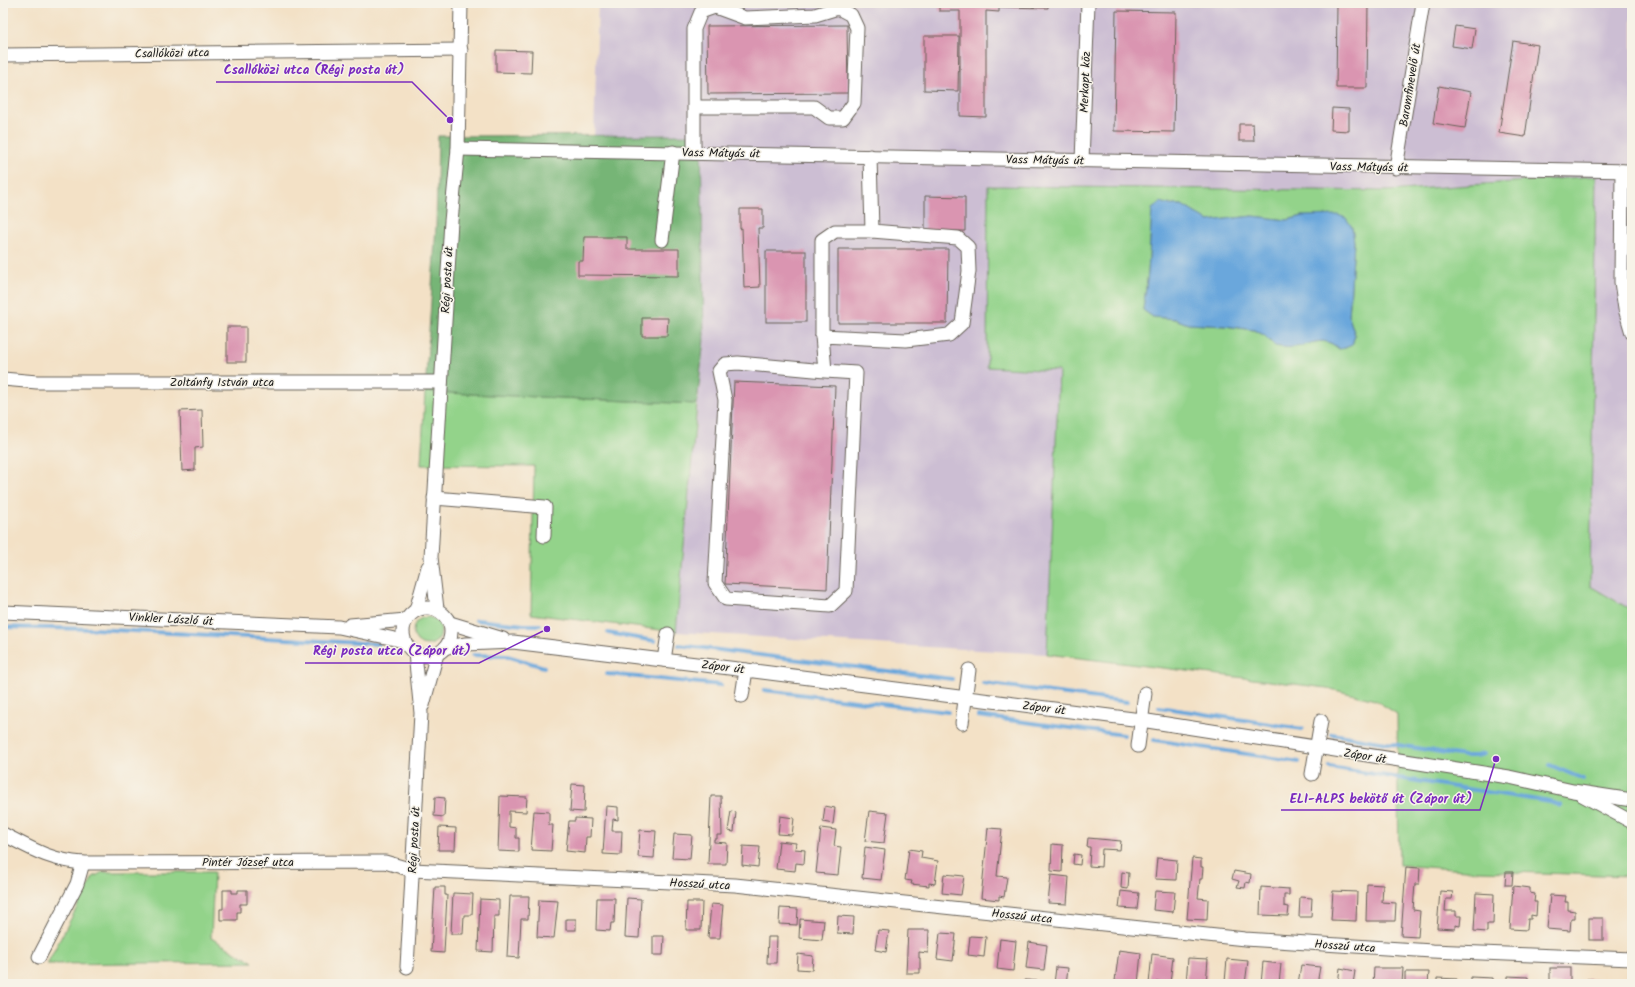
<svg xmlns="http://www.w3.org/2000/svg" width="1635" height="987" font-family="Kalam,sans-serif">
<style>
.industrial{fill:#ccbed3}
.green{fill:#93d38a;stroke:#587853;fill-rule:evenodd}
.forest{fill:#76b576;stroke:#496849}
.water{fill:#6ba7dc;stroke:#44627c}
.lines{fill:none;stroke-linecap:round;stroke-linejoin:round}
.stream{stroke:#6ba7dc;stroke-width:4}
.building{fill:#da95b1}
.minor-casing{stroke:#676158;stroke-width:15}
.minor{stroke:#fff;stroke-width:13}
.labels{text-anchor:middle;stroke-width:3;stroke-linejoin:round;paint-order:stroke}
.street-label{font-size:12px;fill:#1c1c1c;stroke:#f7f3e8}
.leader{fill:none;stroke:#7b2cbf;stroke-width:1.5}
.callout-dot{fill:#7b2cbf;stroke:#f7f3e8;stroke-width:1.5}
.callout-label{font-size:13px;text-anchor:middle;font-weight:bold;fill:#7b2cbf;stroke:#f7f3e8;stroke-width:3;stroke-linejoin:round;paint-order:stroke}
</style>
<rect width="100%" height="100%" fill="#f7f3e8"/>
<filter id="ink" filterUnits="userSpaceOnUse"><feTurbulence type="fractalNoise" baseFrequency=".025" numOctaves="2"/><feDisplacementMap in="SourceGraphic" scale="8" xChannelSelector="R" yChannelSelector="G"/><feConvolveMatrix kernelMatrix="1 2 1 2 8 2 1 2 1" color-interpolation-filters="sRGB"/></filter>
<filter id="wash" filterUnits="userSpaceOnUse"><feTurbulence type="fractalNoise" baseFrequency=".012" numOctaves="4" result="noise"/><feDisplacementMap in="SourceGraphic" scale="16" xChannelSelector="R" yChannelSelector="G"/><feGaussianBlur stdDeviation="0.9" result="paint"/><feColorMatrix in="noise" values="0 0 0 0 0 0 0 0 0 0 0 0 0 0 0 0 0 1.4 0 .05"/><feComposite in="paint" operator="in"/></filter>
<g filter="url(#wash)">
<rect width="100%" height="100%" fill="#f3e1c6"/>
<!-- industrial -->
<path class="industrial" d="M598,3H1632V606L1628,608L1590,586L1596,177L1388,191L988,186L1059,370L1047,654L676,632L704,339L701,135L594,136Z"/>
<!-- green -->
<g class="green">
<path d="M1596,176L1590,586L1628,608L1632,606V984H1628L1632,876L1479,871L1399,865L1397,714L1375,700L1327,688L1047,654L1059,371L987,367L988,186L1388,191ZM1161,203L1182,205L1208,221L1253,216L1287,220L1303,216L1352,227L1354,242L1349,317L1355,335L1352,345L1345,348L1339,349C1323,334 1312,345 1294,347C1288,348 1281,347 1275,346L1264,335L1254,330L1225,326L1188,324L1175,319L1153,317L1143,310L1148,273L1152,210Z"/>
<path d="M425,392L697,404L676,632L531,614L534,466L421,465Z"/>
<circle cx="427" cy="631" r="14"/>
<path d="M103,872H214L211,938L253,962L47,964L93,877Z"/>
</g>
<!-- forest -->
<path class="forest" d="M701,135L704,339L697,404L425,392L436,226L438,136Z"/>
<!-- water -->
<path class="water" d="M1161,202L1170,205H1182L1208,221L1253,216L1287,220L1303,216L1338,215L1346,218L1352,227L1354,242L1349,317L1355,335L1352,345L1345,348L1339,349C1323,334 1312,345 1294,347C1288,348 1281,347 1275,346L1264,335L1254,330L1225,326L1188,324L1175,319L1153,317L1143,310L1148,273L1152,209Z"/>
<g class="lines">
<!-- stream -->
<g class="stream">
<path d="M476,620L524,625H540"/>
<path d="M3,627L95,629L378,644"/>
<path d="M608,633L655,641"/>
<path d="M679,645L952,679"/>
<path d="M473,655L507,656L544,667"/>
<path d="M607,674L721,685"/>
<path d="M983,683L1127,702"/>
<path d="M764,690L948,712"/>
<path d="M1159,707L1302,729"/>
<path d="M978,716L1124,735"/>
<path d="M1332,734L1464,756H1476L1484,754"/>
<path d="M1154,740L1299,762"/>
<path d="M1550,765L1583,779"/>
<path d="M1329,767L1550,802L1561,806"/>
</g>
</g>
<g id="blocks">
<!-- building -->
<g class="building">
<path d="M939,3H999V12L986,11V117L960,116V11H939Z"/>
<path d="M1000,3H1048V8L1000,7Z"/>
<path d="M1337,3H1368L1367,88H1336Z"/>
<path d="M1116,11L1176,12L1174,132L1114,131Z"/>
<path d="M847,25L848,93L708,94L707,26Z"/>
<path d="M1455,26L1475,29L1472,49L1452,46Z"/>
<path d="M924,36H959L958,91L924,90Z"/>
<path d="M1513,41L1538,45L1525,137L1499,133Z"/>
<path d="M496,50L532,51L531,73L496,72Z"/>
<path d="M1439,86L1471,92L1465,128L1433,123Z"/>
<path d="M1332,108L1349,109V131L1331,130Z"/>
<path d="M1239,124H1253L1254,141H1239Z"/>
<path d="M925,196L965,197V231H925Z"/>
<path d="M740,209H763V228H758L760,287L744,288L742,228L740,229Z"/>
<path d="M584,237H627V249H679V276L578,275V261H583Z"/>
<path d="M838,249H948L947,323H838Z"/>
<rect x="766" y="251" width="40" height="71"/>
<path d="M642,318H668L667,336H642Z"/>
<rect x="227" y="327" width="19" height="35"/>
<path d="M734,382L835,386L827,589L725,584Z"/>
<path d="M202,410L203,447L195,448V470L182,471L180,411Z"/>
<path d="M572,784L585,785L584,812L570,811Z"/>
<path d="M500,796L527,797L526,812L509,811V827L516,828V838H519V852L498,851Z"/>
<path d="M711,796H721L722,835H717V839H714V842L727,843L726,864H708Z"/>
<path d="M435,797L445,798L444,817L434,816Z"/>
<path d="M606,806L618,807V820L613,819L612,831H622L621,855L603,854Z"/>
<path d="M825,806L835,808L833,824L823,822Z"/>
<path d="M534,811L549,812V825H553L551,851L531,850Z"/>
<path d="M731,811L736,812L734,832L728,831Z"/>
<path d="M869,811L888,813L884,843L865,841Z"/>
<path d="M780,816L794,818L792,835L778,834Z"/>
<path d="M575,818L591,819L590,837H586L585,853L566,851L569,821H575Z"/>
<path d="M439,827L456,828L455,850H438Z"/>
<path d="M821,828L836,830L834,846L841,847L838,875L816,873Z"/>
<path d="M988,828L1002,829L997,876L1007,877L1004,897L999,896V900L981,898Z"/>
<path d="M640,830L656,831L654,858L638,857Z"/>
<path d="M674,834L692,835L690,859L672,858Z"/>
<path d="M1088,838L1121,841L1120,850L1102,849L1101,867L1089,866L1090,850V847H1087Z"/>
<path d="M779,841L796,843L795,849L805,850L804,864L796,863L795,871L776,869Z"/>
<path d="M1052,844L1063,845L1062,872L1051,871Z"/>
<path d="M743,846L760,847L758,867L742,865Z"/>
<path d="M865,847L885,850L881,880L862,878Z"/>
<path d="M909,849L922,851L921,858L938,861L935,884L929,883V886L911,884L912,881L905,880Z"/>
<path d="M1074,854L1081,855L1080,865L1073,864Z"/>
<path d="M1157,858L1177,860L1176,880L1155,879Z"/>
<path d="M1192,858L1201,859V867H1203L1202,879H1200L1198,898L1208,899L1207,920L1187,919Z"/>
<path d="M1406,867L1420,868L1419,884H1415L1413,910L1420,911L1418,937L1401,936Z"/>
<path d="M1234,871L1251,874L1250,883L1246,882L1245,888L1237,887L1239,881L1232,879Z"/>
<path d="M1122,872L1129,873L1128,889L1121,888Z"/>
<path d="M1506,872H1513L1512,885H1505Z"/>
<path d="M944,874L964,876L961,895L942,893Z"/>
<path d="M1051,875L1069,877L1067,904L1048,903Z"/>
<path d="M1367,884L1383,885L1382,902L1396,903L1395,921H1366Z"/>
<path d="M1513,886L1530,888V893L1535,894L1534,902H1537L1536,916L1531,915V919H1528L1527,930L1510,929Z"/>
<path d="M435,887H445V895H447L444,953L431,952Z"/>
<path d="M1261,887L1289,889V895H1284V906L1289,907L1288,916L1260,915Z"/>
<path d="M223,890H232V893H238V890H247V904H240V912H237V920H220V909H223Z"/>
<path d="M1121,891L1139,893L1137,909L1119,908Z"/>
<path d="M1155,891L1175,892L1173,912L1153,910Z"/>
<path d="M1333,891L1357,892L1356,921L1331,920Z"/>
<path d="M1440,891L1453,892L1452,899H1446L1445,911H1456V916H1461L1460,926L1455,925V929L1437,928Z"/>
<path d="M453,893L473,894L472,915H464L463,934H451Z"/>
<path d="M1476,893L1494,894L1493,924H1487V932L1474,931Z"/>
<path d="M1550,895L1566,896L1565,902H1568V910L1575,911V919H1571L1570,931L1547,929Z"/>
<path d="M510,896H529L528,919H521L519,958L507,957Z"/>
<path d="M1300,897L1312,898L1311,917H1299Z"/>
<path d="M597,898H615L614,923H611L610,931L596,930Z"/>
<path d="M627,898L641,899L639,938L625,937Z"/>
<path d="M480,899L499,900V916H494L493,952L478,951Z"/>
<path d="M539,900L558,901L554,938L537,937Z"/>
<path d="M687,902H702L701,930H686Z"/>
<path d="M711,904L723,905L720,938H708Z"/>
<path d="M780,908L798,909L797,925L779,924Z"/>
<path d="M838,916L854,917L853,934L837,933Z"/>
<rect x="1589" y="918" width="14" height="22"/>
<rect x="566" y="919" width="10" height="11"/>
<path d="M800,919L824,921L822,940L799,938Z"/>
<path d="M878,930L889,931L886,952L875,950Z"/>
<path d="M908,930H929L928,953L919,952V958H920V973H906Z"/>
<path d="M940,933L956,934L953,961L937,959Z"/>
<path d="M653,936H664L663,955H653Z"/>
<path d="M970,936L986,937L984,957L968,955Z"/>
<path d="M768,937H777L776,963H767Z"/>
<path d="M1000,939L1016,941L1013,971L997,969Z"/>
<path d="M1029,942L1047,945L1044,970L1026,968Z"/>
<path d="M1119,950L1141,953L1138,984L1115,981Z"/>
<path d="M798,954L813,956L812,970L797,969Z"/>
<path d="M1152,954L1173,957L1170,983L1157,981L1156,984H1149Z"/>
<path d="M1188,958L1208,959L1206,984H1186Z"/>
<path d="M1227,959L1248,961L1245,984L1225,982Z"/>
<path d="M1263,962L1281,964L1279,984H1261Z"/>
<path d="M1301,965L1320,967L1317,984H1298Z"/>
<path d="M1056,967L1068,968L1066,984H1054Z"/>
<path d="M1340,968L1355,971L1353,984H1338Z"/>
<path d="M1374,968H1403L1402,984H1373Z"/>
<rect x="1550" y="968" width="20" height="16"/>
<path d="M1405,972H1429L1428,984H1405Z"/>
<path d="M1508,976L1528,977V984H1508Z"/>
<path d="M1471,977L1492,978V984H1471Z"/>
<path d="M1437,978L1457,979V984H1437Z"/>
<path d="M1587,979L1603,980V984H1587Z"/>
<path d="M1025,980L1040,981L1039,984H1024Z"/>
</g>
</g>
</g>
<g filter="url(#ink)">
<use href="#blocks" fill-opacity="0" stroke="#676158" stroke-width="1"/>
<g class="lines">
<defs>
<g id="minor">
<path d="M3,55L461,50"/>
<path d="M694,107H814L829,118H843L854,103L857,28L851,15L838,8L815,15L745,18L715,7L701,12L694,29V153"/>
<path d="M458,149L1632,171"/>
<path d="M1082,161L1088,3"/>
<path d="M1396,168L1423,3"/>
<path d="M1622,171L1621,282L1625,309L1632,333"/>
<path d="M662,240L673,152"/>
<path d="M822,336V240L835,231H872"/>
<path d="M825,371L738,363L725,364L719,371L725,400L715,583L726,599L830,606L846,591L856,373L825,371L822,336L906,340L949,335L962,323L969,271L968,247L958,238L872,231L870,156"/>
<path d="M3,379L37,382H441"/>
<path d="M434,498L545,507L544,536"/>
<circle cx="427" cy="632" r="24"/>
<path d="M437,609L431,557L451,221L458,149L461,3"/>
<path d="M416,610L428,567"/>
<path d="M3,612L339,627L404,641"/>
<path d="M450,623L503,639"/>
<path d="M350,625L406,620"/>
<path d="M447,647L466,644L513,642L746,670L1141,720L1509,777L1573,791L1632,800"/>
<path d="M664,660L668,634"/>
<path d="M742,696L746,670"/>
<path d="M423,705L437,654"/>
<path d="M962,723L969,670"/>
<path d="M1138,746L1145,693"/>
<path d="M1312,774L1321,721"/>
<path d="M1582,795L1632,822"/>
<path d="M3,834C32,849 49,860 83,863L385,862L412,870L735,885L1245,939L1432,951L1632,959"/>
<path d="M39,957L77,884L83,863"/>
<path d="M407,967L421,713L415,653"/>
</g>
</defs>
<!-- minor casing -->
<use href="#minor" class="minor-casing"/>
<!-- minor -->
<use href="#minor" class="minor"/>
</g>
</g>
<g class="labels">
<!-- street labels -->
<g class="street-label">
<text transform="translate(172 53) rotate(-1)" y="4">Csallóközi utca</text>
<text transform="translate(1085 82) rotate(-88)" y="4">Merkapt köz</text>
<text transform="translate(1410 85) rotate(-81)" y="4">Baromfinevelő út</text>
<text transform="translate(721 153) rotate(1)" y="4">Vass Mátyás út</text>
<text transform="translate(1045 160) rotate(1)" y="4">Vass Mátyás út</text>
<text transform="translate(1369 167) rotate(1)" y="4">Vass Mátyás út</text>
<text transform="translate(447 280) rotate(-87)" y="4">Régi posta út</text>
<text x="222" y="386">Zoltánfy István utca</text>
<text transform="translate(171 619) rotate(3)" y="4">Vinkler László út</text>
<text transform="translate(723 667) rotate(7)" y="4">Zápor út</text>
<text transform="translate(1044 708) rotate(7)" y="4">Zápor út</text>
<text transform="translate(1365 756) rotate(9)" y="4">Zápor út</text>
<text transform="translate(414 840) rotate(-87)" y="4">Régi posta út</text>
<text x="248" y="866">Pintér József utca</text>
<text transform="translate(700 884) rotate(3)" y="4">Hosszú utca</text>
<text transform="translate(1022 916) rotate(6)" y="4">Hosszú utca</text>
<text transform="translate(1345 946) rotate(4)" y="4">Hosszú utca</text>
</g>
</g>
<!-- callouts -->
<path class="leader" d="M450 120L412 82H216M547 629L479 663H305M1496 759L1480 810H1281"/>
<g class="callout-dot">
<circle cx="450" cy="120" r="4"/>
<circle cx="547" cy="629" r="4"/>
<circle cx="1496" cy="759" r="4"/>
</g>
<g class="callout-label">
<text x="314" y="74">Csallóközi utca (Régi posta út)</text>
<text x="392" y="655">Régi posta utca (Zápor út)</text>
<text x="1381" y="803">ELI-ALPS bekötő út (Zápor út)</text>
</g>
<!-- margin -->
<rect width="1635" height="987" fill="none" stroke="#f7f3e8" stroke-width="16"/>
</svg>
